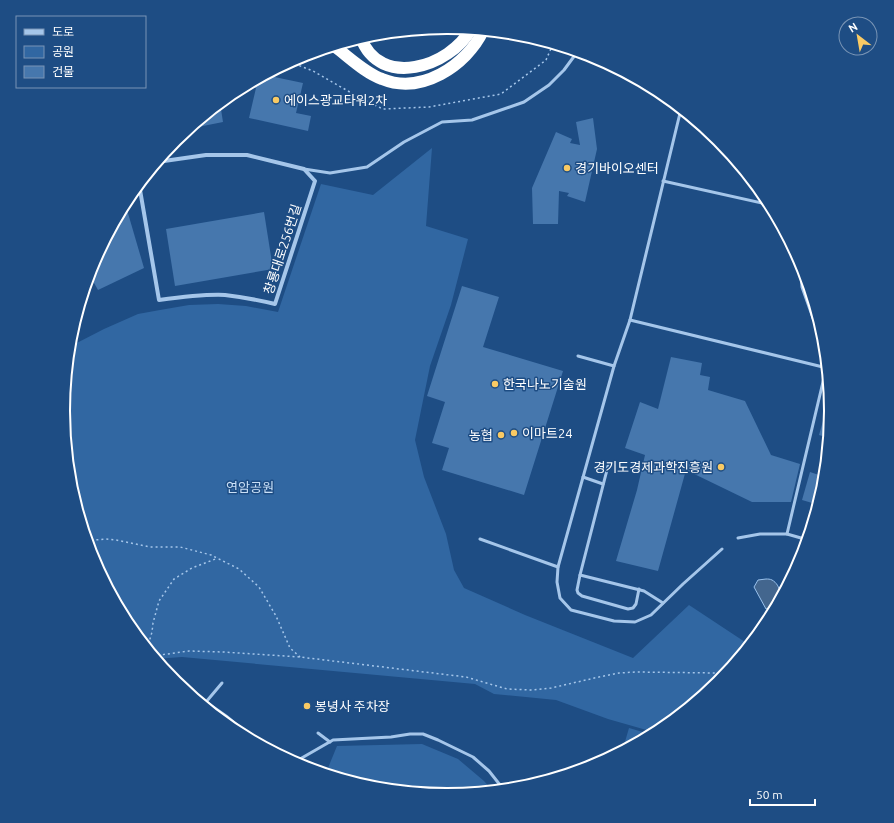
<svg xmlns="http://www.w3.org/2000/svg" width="894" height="823" font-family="Ubuntu,'Noto Sans KR',sans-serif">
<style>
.green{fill:#3167a2}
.water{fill:#43668e;stroke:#99c1ec}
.building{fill:#4677ad}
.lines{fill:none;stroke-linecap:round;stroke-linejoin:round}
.path{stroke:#a5c6ea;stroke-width:1.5;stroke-dasharray:2 3;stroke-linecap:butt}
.service{stroke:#a5c6ea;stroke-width:3}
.minor{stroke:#a5c6ea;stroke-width:4}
.motorway{stroke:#fff;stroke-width:12}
.poi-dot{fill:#f9ca64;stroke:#1e4d84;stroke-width:1.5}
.labels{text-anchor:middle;stroke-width:3;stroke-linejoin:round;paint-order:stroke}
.poi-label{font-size:13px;fill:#fff;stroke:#1e4d84;text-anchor:start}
.street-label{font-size:13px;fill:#fff;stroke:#1e4d84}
.park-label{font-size:13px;fill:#cae0f7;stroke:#1e4d84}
.rim{fill:none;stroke:#fff;stroke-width:2}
</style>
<rect width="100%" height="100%" fill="#1e4d84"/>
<!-- green -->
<g class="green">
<path d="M432,148L426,226L468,239L451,305L430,366L415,440L424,477L446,534L454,570L464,588L525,615L633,658L689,605L745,642L754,641L719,684L660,731L657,733L608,719L556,700L494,694L475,684L182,657L155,659L127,625L92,558L70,486L63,411L69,347L104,329L138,314L160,310L189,305L218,304L246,306L278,312L321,184L373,195Z"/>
<path d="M629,728L653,735L622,752Z"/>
<path d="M422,744L458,759L484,781L493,791L447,796L372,789L320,773L328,768L337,746Z"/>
</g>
<!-- water -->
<path class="water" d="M766,579C768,579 770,579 772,580C781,585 783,599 775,605C773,607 768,608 766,609L754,587L758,580Z"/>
<!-- building -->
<g class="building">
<path d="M265,75L303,83L296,113L311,116L308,131L249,118L256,88L246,85Z"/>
<path d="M220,103L223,122L188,129Z"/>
<path d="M593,118L597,149L585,202L567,196L569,193L559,191L558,224H533L532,188L556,132L572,139L570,143L580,145L576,122Z"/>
<path d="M125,203L144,268L98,290L89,274L92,264Z"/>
<path d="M264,212L273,269L175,286L166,229Z"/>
<path d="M462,286L499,297L483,347L563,371L524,495L442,470L449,448L432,443L445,402L427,396Z"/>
<path d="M671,357L702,363L700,375L710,377L708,390L745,401L771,455L800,464L791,502H752L686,470L658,571L616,561L637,490L645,455L625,448L640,402L658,409Z"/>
<path d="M827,407L831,408V412L829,438L819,435Z"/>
<path d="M810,472L825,477L824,487L819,505L802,500Z"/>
</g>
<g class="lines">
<!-- path -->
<g class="path">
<path d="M290,62L313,71L362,99L383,109L429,107L501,94L546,60L553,44"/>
<path d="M87,543L94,540L106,539L116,540L150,547H180L211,555L239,569L259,587L276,616L290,648L300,657"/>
<path d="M147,649L152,632L153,623L159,601L174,579L192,568L218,558"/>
<path d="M153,656L189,651L223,652L300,657L466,677L507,689L532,690L551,688L599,677L619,673L635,672L718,673L726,675"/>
</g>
<!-- service -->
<g class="service">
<path d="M681,109L630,320L614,366L558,567L557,582L560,598L571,610L614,621L635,622L651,615L683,584L722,549"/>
<path d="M304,169L330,173L367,167L404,142L442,122L472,120L524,102L549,85L564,70L578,51"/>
<path d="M663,181L771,205"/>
<path d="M800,260L802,287L813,318L823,334"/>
<path d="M630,320L827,368"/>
<path d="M578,356L614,366"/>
<path d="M608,466L580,575L577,590L578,593L582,596L628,609L633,608L636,604L639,589"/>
<path d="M583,477L603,484"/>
<path d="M787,534L827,365"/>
<path d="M738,538L760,534H787L808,540"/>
<path d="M480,539L558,567"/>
<path d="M580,575L644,591L663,603"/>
<path d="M190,696L206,702L226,716L266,749"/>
<path d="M206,702L222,683"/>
<path d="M318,733L330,742"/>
<path d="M293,763L333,740L391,737L410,734H423L438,740L473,757L489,771L504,790"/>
</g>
<!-- minor -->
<path class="minor" d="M139,184L159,300C181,297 203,294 225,295C242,297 258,300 275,304L315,181L304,169L247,155H206L157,162"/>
<!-- motorway -->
<g class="motorway">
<path d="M361,38C380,89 450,67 471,29"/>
<path d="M334,46C349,57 365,73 382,79C421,95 466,66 483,31"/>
</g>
</g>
<!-- markers -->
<g class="poi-dot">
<circle cx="276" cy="100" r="4"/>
<circle cx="567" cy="168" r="4"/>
<circle cx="495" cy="384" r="4"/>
<circle cx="514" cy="433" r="4"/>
<circle cx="501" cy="435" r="4"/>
<circle cx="721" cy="467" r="4"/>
<circle cx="307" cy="706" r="4"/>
</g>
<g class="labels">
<!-- poi labels -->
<g class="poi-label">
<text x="284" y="105">에이스광교타워2차</text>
<text x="575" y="173">경기바이오센터</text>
<text x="503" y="389">한국나노기술원</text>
<text x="522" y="438">이마트24</text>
<text x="493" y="440" text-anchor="end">농협</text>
<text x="713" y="472" text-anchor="end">경기도경제과학진흥원</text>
<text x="315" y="711">봉녕사 주차장</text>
</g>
<!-- street labels -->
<g class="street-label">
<text transform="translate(282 249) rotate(-72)" y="5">창룡대로256번길</text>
</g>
<!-- park labels -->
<g class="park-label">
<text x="250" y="492">연암공원</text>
</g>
</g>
<!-- crop -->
<path d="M0 0H894V823H0ZM70 411a377 377 0 1 1 754 0a377 377 0 1 1-754 0Z" fill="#1e4d84" fill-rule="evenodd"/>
<path class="rim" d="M70 411a377 377 0 1 1 754 0a377 377 0 1 1-754 0Z"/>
<!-- legend -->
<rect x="16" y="16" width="130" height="72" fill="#1e4d84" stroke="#7894b5"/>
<rect x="24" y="29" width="20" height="6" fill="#a5c6ea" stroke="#7894b5"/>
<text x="52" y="36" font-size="12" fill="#ffffff">도로</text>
<rect x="24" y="46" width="20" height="12" fill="#3167a2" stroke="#7894b5"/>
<text x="52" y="56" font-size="12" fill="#ffffff">공원</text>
<rect x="24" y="66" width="20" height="12" fill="#4677ad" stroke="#7894b5"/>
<text x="52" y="76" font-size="12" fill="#ffffff">건물</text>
<!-- north arrow -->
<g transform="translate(858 36) rotate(329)"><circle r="19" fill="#1e4d84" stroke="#7894b5"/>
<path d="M0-3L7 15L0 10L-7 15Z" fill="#f9ca64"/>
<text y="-6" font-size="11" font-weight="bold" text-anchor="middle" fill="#ffffff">N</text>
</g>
<!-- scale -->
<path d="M750 799v6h65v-6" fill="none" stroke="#ffffff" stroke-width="2"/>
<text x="756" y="799" font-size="12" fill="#ffffff" stroke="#1e4d84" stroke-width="3" paint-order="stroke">50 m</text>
</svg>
